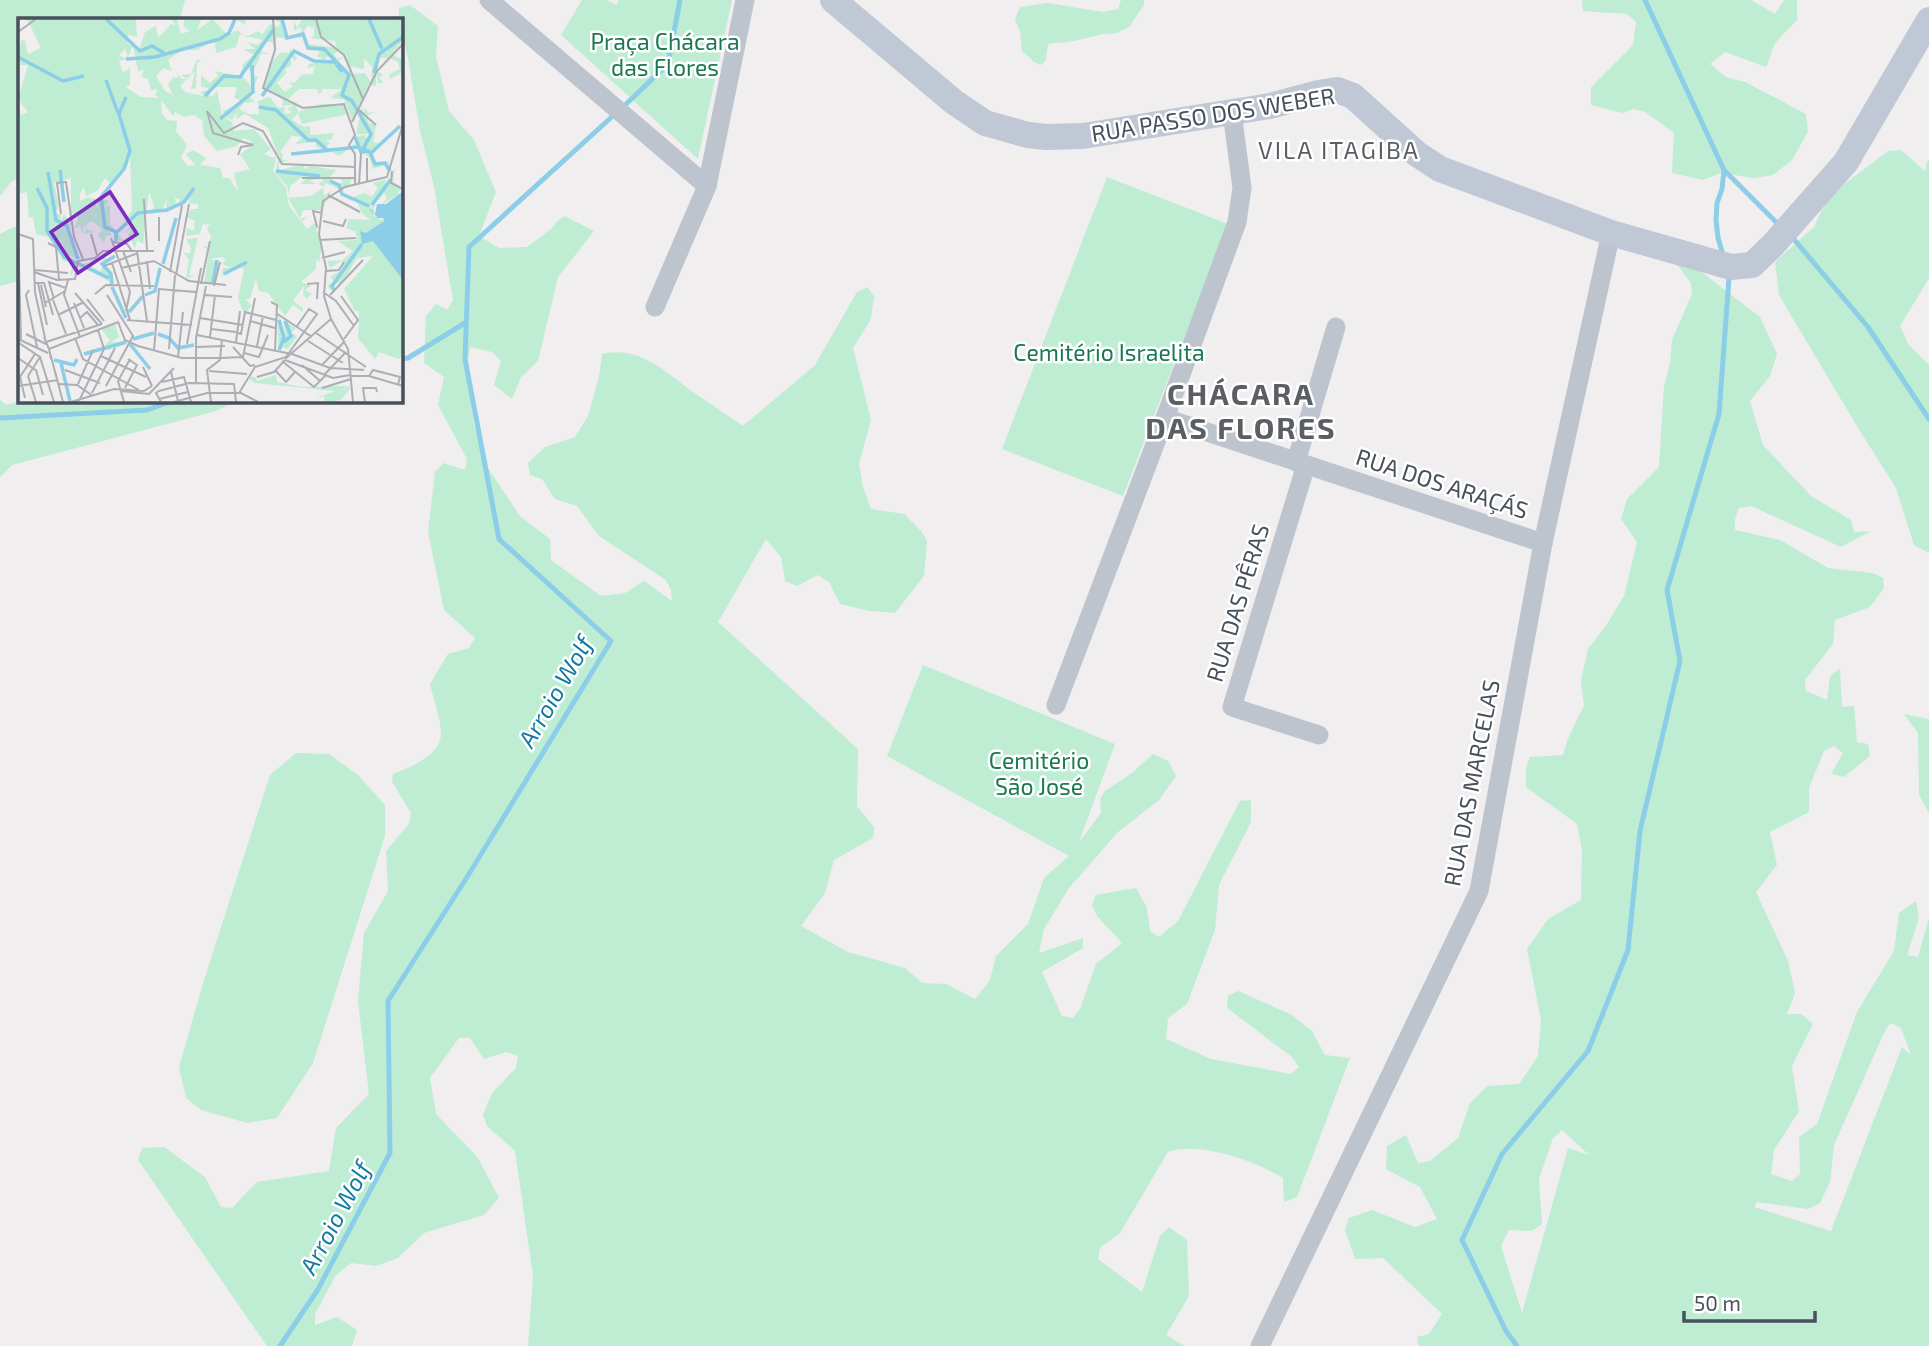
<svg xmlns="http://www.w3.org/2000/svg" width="1929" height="1346" font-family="'Exo 2',sans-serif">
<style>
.green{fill:#beedd3;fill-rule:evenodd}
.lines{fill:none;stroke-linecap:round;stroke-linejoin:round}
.stream{stroke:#8ccee8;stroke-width:5}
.street{stroke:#bdc4cd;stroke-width:19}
.secondary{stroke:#bfc8d4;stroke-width:26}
.labels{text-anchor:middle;stroke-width:5;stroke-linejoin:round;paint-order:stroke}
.park-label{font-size:23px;fill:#1a7951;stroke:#fff}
.street-label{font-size:23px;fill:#47505b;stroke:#fff}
.neighbourhood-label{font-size:24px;letter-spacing:2px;fill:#5b5e63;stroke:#fff}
.water-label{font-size:24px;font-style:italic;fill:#127aa2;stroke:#fff}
.district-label{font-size:30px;font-weight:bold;letter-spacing:2px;fill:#5b5e63;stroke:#fff}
.inset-river{fill:none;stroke:#8ccee8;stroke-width:3.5}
.inset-road{fill:none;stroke:#acafb3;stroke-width:2}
.view{fill:#7b2cbf;fill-opacity:0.15;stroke:#7b2cbf;stroke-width:3.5}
.inset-edge{fill:none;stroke:#47505b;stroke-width:3.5}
</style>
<rect width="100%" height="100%" fill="#f0eeee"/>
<!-- green -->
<g class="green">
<path d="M0,0H185L180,19H19V178L12,181L0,196Z"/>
<path d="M582,0H607L616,5L619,0H732L698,159L561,35Z"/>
<path d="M1121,0H1144V5L1129,27L1117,33L1103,34L1074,41L1048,44L1046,60L1041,65L1034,62L1022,51L1020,32L1015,19L1020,7L1048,3L1102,12L1118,9Z"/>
<path d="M1582,0H1751L1775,14L1784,0H1797V20L1775,43L1766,67L1725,52L1710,64L1726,77L1745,82L1806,114L1808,132L1792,160L1773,175L1754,178L1721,173L1703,180L1672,173L1674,133L1645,112L1634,109L1622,113L1591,105V87L1633,45L1636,22L1627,14L1583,11Z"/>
<path d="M410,5L438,26L436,56L449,111L474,140L496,192L479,236L499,248L527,247L552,228L557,221L565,216L594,231L558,277L538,361L521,377L512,399L494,385L501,361L492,352L470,347L467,369L474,425L488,468L520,516L550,539L551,560L601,596L625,593L644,581L672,601L671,590L666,580L599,536L577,506L555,499L542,479L530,475L528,463L545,447L575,437L588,416L599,376L602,354C639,345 666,372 693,392C710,403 726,415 743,426L815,365L857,292L867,287L874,296L871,319L853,348L871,420L859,464L863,487L871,509L904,514L921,531L927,541L924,576L895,613L869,611L840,604L829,582L818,575L797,586L785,581L781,557L766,539L718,622L858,749L857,806L874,827L873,838L834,860L825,893L801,926L848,952L905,968L922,983L946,984L975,999L990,980L996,956L1028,924L1044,878L1069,856L887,756L923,665L1115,744L1079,842L1101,813L1100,799L1105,791L1132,773L1153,754L1168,761L1176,776L1159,800L1118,832L1069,888L1044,929L1039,953L1083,938V948L1042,972L1062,1016L1073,1018L1080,1009L1096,964L1122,943L1097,916L1092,905L1096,895L1136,888L1147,908L1150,931L1159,937L1178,921L1240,801L1251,800V822L1219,885L1215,930L1187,1004L1168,1018L1166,1039L1211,1059L1291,1074L1299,1067L1292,1057L1227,1008L1228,996L1238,991L1292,1015L1312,1031L1325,1055L1350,1058L1297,1197L1284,1202L1283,1178C1255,1161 1199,1141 1168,1152L1120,1233L1100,1248L1098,1259L1142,1292L1160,1236L1169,1227L1187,1240L1189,1296L1166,1335L1185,1346H528L533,1276L515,1151L487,1126L483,1115L492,1093L516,1068L518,1056L506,1052L484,1059L470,1038H459L430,1078L436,1114L478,1158L499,1198L484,1215L424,1233L398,1258L376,1266L351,1263L336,1275L315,1314V1325L337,1317L357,1330L352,1346H267L138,1160L142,1148L164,1147L205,1177L221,1207L232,1208L257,1182L329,1171L336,1128L369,1094L358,1001L364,933L388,891L386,851L409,824L411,813L392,782L393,774C410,767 441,756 441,733C441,719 433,698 430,684L448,654L469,648L475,638L444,610L428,532L435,471L444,463L465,470L467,459L438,405L444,377L424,363L426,316L436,304L447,310L453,300L434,186L420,131L408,58L401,28V19H399V8Z"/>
<path d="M1901,150L1925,171L1927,161L1929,160V278L1900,326L1908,344L1929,365V553L1914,545L1896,488L1855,423L1779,295L1775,262L1814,227L1822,210L1834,192L1888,151Z"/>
<path d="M1107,177L1228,224L1123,496L1002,449Z"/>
<path d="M19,226V281L0,286V234L13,227Z"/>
<path d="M1686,260L1760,317L1777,354L1770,376L1750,401L1763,445L1811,496L1851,520L1854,532L1871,531L1841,547L1751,506L1739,508L1735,519V530L1780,540L1828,568L1873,573L1883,578L1884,588L1870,607L1835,620L1833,644L1805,680L1806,691L1827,700L1830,676L1840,668L1842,707L1854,706L1857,742L1868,744L1870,756L1844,777L1831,774L1843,753L1834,746L1824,751L1809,788V812L1770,832L1777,865L1756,892L1788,961L1795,993L1787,1014H1801L1813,1024L1792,1066L1799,1111L1774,1150L1771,1174L1792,1181L1800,1174L1799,1137L1817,1124L1857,1012L1894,951L1899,913L1916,901L1919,918L1907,955L1918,957L1929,918V1346H1419L1417,1337L1429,1334L1442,1314L1383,1258L1355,1259L1345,1230L1349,1218L1372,1210L1415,1227L1437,1219L1420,1187L1386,1169L1387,1146L1406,1135L1418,1163L1430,1161L1458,1138L1470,1103L1487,1086L1519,1084L1538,1056L1541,1020L1527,949L1548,919L1581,900L1582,850L1577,824L1526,787V768L1530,757L1563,755L1567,741L1584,705L1581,681L1588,649L1607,624L1624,596L1637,542L1621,519L1627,499L1659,467L1664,387L1670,363L1672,340L1692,294L1691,283L1676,263ZM1890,1023L1901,1028L1911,1055L1902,1047L1831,1231L1754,1207L1757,1202L1808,1209L1820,1203L1830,1182L1834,1145L1884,1033ZM1562,1130L1589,1155L1568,1148L1522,1313L1501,1246L1509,1230L1532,1231L1542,1224L1539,1179L1553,1138Z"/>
<path d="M0,400L6,405L20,401H236L216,411L12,465L0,477Z"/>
<path d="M1904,714L1929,719V814L1919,794L1918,733Z"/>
<path d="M296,753L329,754L359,776L385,805V836L313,1063L277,1118L247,1123L201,1110L186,1098L179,1067L204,980L270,775Z"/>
</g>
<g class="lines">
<!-- stream -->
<g class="stream">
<path d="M1645,0L1724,170L1780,226"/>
<path d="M622,108L668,64L680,0"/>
<path d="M1724,170L1722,189L1717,203L1716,220L1718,238L1724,258"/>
<path d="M1792,237L1868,327L1929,419"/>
<path d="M401,359L408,358L465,323"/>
<path d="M0,418L147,410L172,401"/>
<path d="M280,1346L317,1291L390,1153L388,1001L469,874L611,641L499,539L465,359L469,247L615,114"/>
<path d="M1517,1346L1506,1331L1462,1240L1502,1154L1588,1051L1628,950L1640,831L1680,661L1667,590L1719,414L1729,278L1728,274"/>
</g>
<!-- street -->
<g class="street">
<path d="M489,0L707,186"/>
<path d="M655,307L707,186L745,0"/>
<path d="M1165,418L1543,543"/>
<path d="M1296,462L1336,327"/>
<path d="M1306,465L1232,707L1319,735"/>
<path d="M1056,705L1165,418L1237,222L1242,188L1232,112"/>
<path d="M1260,1346L1479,891L1543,543L1611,233"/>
</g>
<!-- secondary -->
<path class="secondary" d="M833,0L954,102L985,123L1028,135L1046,137L1083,136L1270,106L1318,93L1337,90L1353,96L1417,154L1440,169L1611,233L1731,267L1752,265L1772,246L1846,162L1929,20"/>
</g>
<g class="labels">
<!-- park labels -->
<g class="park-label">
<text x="665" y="50">Praça Chácara<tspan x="665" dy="26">das Flores</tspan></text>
<text x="1109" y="361">Cemitério Israelita</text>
<text x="1039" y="769">Cemitério<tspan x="1039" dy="26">São José</tspan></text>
</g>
<!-- street labels -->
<g class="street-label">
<text transform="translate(1213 115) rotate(-9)" y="8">RUA PASSO DOS WEBER</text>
<text transform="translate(1442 484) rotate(18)" y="8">RUA DOS ARAÇÁS</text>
<text transform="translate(1238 603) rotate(-73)" y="8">RUA DAS PÊRAS</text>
<text transform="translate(1472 783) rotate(-79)" y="8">RUA DAS MARCELAS</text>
</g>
<!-- neighbourhood labels -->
<g class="neighbourhood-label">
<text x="1339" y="159">VILA ITAGIBA</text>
</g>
<!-- water labels -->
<g class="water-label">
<text transform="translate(556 692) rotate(-60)" y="8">Arroio Wolf</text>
<text transform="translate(336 1218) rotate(-62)" y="8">Arroio Wolf</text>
</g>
<!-- district labels -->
<g class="district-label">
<text x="1241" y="405">CHÁCARA<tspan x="1241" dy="34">DAS FLORES</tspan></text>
</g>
</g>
<!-- overview -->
<g transform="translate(18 18)">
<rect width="385" height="385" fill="#f0eeee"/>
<path d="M5,1H18V5L19,1H118L119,19L110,17L109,25L121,32L127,14L138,8L140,20L153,6L158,8L153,1H159L163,16L172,13L165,8L167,1H183L179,12L195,1L209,17L216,1H227L228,7L217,1L208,19L219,12L228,19L240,13L244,17L252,6L261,9L262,4L257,3L262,1L266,17L271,21L258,19V30L254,24H246L244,34L252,36H243L234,57L231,50L224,57L234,70V58H240L232,80L237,84L226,85L221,91L230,96H241L240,83L252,79L260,90L266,89L267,96L275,94L269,91L276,87L264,88L265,82L245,69L253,45L263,34L271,35L272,31L279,40L277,43L273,39V47L266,52L269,54L259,65L267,74L275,68L271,64L277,65L283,57L295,56L297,48L290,50L291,46L313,42L311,37L306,42L299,38L302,33L292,32L288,20L269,19L284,14L282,9L276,13V3L279,10L284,1H385V22L373,37L385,41V54L372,61L371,51L372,56L382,51L380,44L372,40L366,44L369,40H362L359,53L366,57L361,59L365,65H360L358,54V68L351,66L345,79L335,56L347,55L353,64L354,49L346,40V51L330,48L328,37L322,32L316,36L319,41L326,38L320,43L333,55L344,81L334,102L326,81L312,80L324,71H305L301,77L299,71H281L268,83L278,87L280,94L303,86H326L330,96L284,106L280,95L274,102L286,109L292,108V117L316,115L313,122H306L312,124L308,130H332L321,138L314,134L296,136L307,131L298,129V124L277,126L285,119L274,118L262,134L265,136L264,142H270L260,146L262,152L285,146L287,151L292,148L318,152L311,160L321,166L325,164L322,161L333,160L332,167L322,171L307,165L306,169L300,166L306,162L302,161L290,163L299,166H282L290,160L284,159L272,168L271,177L269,168L257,155L261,138L263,137H260L250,110L227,96L218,101L219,94L214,102L206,98L205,93L225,83L216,80L219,69H194L190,75L194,79L199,72L204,98L214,104L216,113L236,111L253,131L246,136L256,140L259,136L255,153L268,170L271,188L289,211L297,205L302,210L298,211L304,227L301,245L298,241V251L283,264L293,268L287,272L294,276L288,281L285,276L286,268L275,283L285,290V294L275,287L267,298L250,275L241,273L238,261L232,281H227L234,288L226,296L220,280L226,251L220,249L204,258L205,250H214L204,246L208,241L204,239L192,241L197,243V259L192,267L186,266L191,233L185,228L190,229L193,219L189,210L193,207L185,206L182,216L168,218L169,210L176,213L177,203L169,199L173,191H180V186L170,185L172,181L161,187L162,181L157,180L158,189L148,193L149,180L145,190L133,195L136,188L131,173L125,226L119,222L117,230L110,217L115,209L107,215L116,204L102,211L114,192L112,138L108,151L90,171L87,173L92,165L87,160L79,173L68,178L66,169L62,176V183L70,179L77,181L79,190L80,179L91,183L86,190L92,187V206L107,224L96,221L97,214L89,210L94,217L88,218L86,224L79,217L85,212L75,204L69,205V211L77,214L67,216L68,209L66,207L65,217L62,208L56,211L60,200L53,194V160L36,165L41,188L37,195L43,197L42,205L46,196L53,206L51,215L63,242L50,237L41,219L47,238L60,244L59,250L52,258L55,245L45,243L35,220L18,216L15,199L11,200L9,174L0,176V91L3,97L10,94L0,81L10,47H0V23L3,27V22L7,23L10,36L23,30L10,3ZM296,4V18L292,20L317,23L319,30L290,26L286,13L290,7L295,10ZM222,16L245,22L239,27L229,24L237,31H225L236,37L225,46L222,58L197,53L200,58L192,65L183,57V68L192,71L182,74L186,78L167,74L162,68L177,53L173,72L178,69L179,44L184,43L179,41L173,56L163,57L169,61H164L158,54L161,60L155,59L150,67L155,77L147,73L138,58L145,50L154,53L150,42L164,32H179L191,25H197L198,35L218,29ZM115,27L120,54L126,51L123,59L130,61L133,72L140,71L137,77L141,80L123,79L108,69L112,67V50L105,55L101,43L109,41L101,37L107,31L110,39ZM143,82L155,98L157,94L166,99L176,97L184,102L186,118L199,133L219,128L225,120L233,123L234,128L222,136L232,151L216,155L220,173L211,160H205L202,150L182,147L188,140L175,132L168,136L177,147L170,148L163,140L169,127L158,113L159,103L149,102L144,96ZM344,89L346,96L347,90L350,95L359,94L349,97L351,106H358L355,124L362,126L354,138L357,146L371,143L369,153L367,147L355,151L351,139L333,126L338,127V118L347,117L348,121L352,116H338ZM377,150L375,164L383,170L379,177L361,188L369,181L367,175L352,188L353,193L357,184L355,197L366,203L348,215L343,213L345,221L356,223L385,262V337L381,341L361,334L357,341L340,320L341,293H337L326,271L355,238L339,240L324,265H317L316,275L309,268L316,263L312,259L330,248L324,251L325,242L312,250L309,243L325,242L335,233L319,223L339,222L338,214L328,210L331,201L353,202L344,196L339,183L329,182L345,175L354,178L360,170L355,165L367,161L368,169ZM305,170L306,178L314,172L304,192H285L282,201L290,198L284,204L270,180L293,178ZM180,220L171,257L177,258L168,260L171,242L165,234L172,236L173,231L168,221ZM86,235L87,241L99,238L85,245L94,254V265L61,247L69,245L83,254ZM260,297L268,318L265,302L278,310L273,315L279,318L270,331L260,328ZM97,306L101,319L93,324L109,326L90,332L87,327L92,322L83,311ZM236,353L233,358L238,360L239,363L258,357L259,364L284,369L333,368L319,373L333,369L323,382L307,384L306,378L297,380L317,373L237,365L231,361Z" fill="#beedd3" fill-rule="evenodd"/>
<path d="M385,173V262L355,223L344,226L342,213L348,215L366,203L365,200H360L352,192L355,183L353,191L357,196L359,186H368Z" fill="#8ccee8"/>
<path class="inset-river" d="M88,1L122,33L134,28L146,35M264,1L269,20L285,16L290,30L306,31L331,57L324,77L334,83L353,116L345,131L352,134L357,146L367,145L372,153M351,1L364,31M0,39L45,63L66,58M108,41L137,39L202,21L211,15L217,1M356,55L361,36L385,19M88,62L100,95M187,78L206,58L222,59L256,11M244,78L276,33L296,43L317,44L324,54M241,89L258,92L290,122H298L309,132M202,101L235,74L234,47M337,119L343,134L352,133M353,135L382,108M273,136L341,129M42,152L46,184M258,153L302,158M30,154L38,202L49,208L60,241M312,163L321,167L324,176L351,188M19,170L29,190V213L46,239L91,260M354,187L373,161M99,214L120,195L149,192L166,184L176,170M98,223V214L87,209L83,179L106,151L112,133L101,96L108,79M145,246L158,200M206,256L229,244M195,265L199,242M94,266L93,256L84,246L97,238M94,269L108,300M316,272L314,268L344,226M127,277L137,273L142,250M111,294L125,278M140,316L151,320L160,330L176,327M115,321L136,315M266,324L273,318L267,303M112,326L132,351M261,332L266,320L261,302M66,336L108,324M36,342L56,347L59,341M43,345L52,383"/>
<path class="inset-road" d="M255,1L257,32L245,70L285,90L326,86L337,117L331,127L337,136V167M298,1L303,19L326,37L345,81M0,14L18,1M341,92L358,107M334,104L359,53L385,26M220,137L223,129L235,127L195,115L189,93L206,115L225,105L245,113L264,146L338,149M374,153L373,165L385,171M284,160H338M349,165V140M341,166L343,135M310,177L342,194M126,181L129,233M43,196L39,165L48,164L56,219L65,241M305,203L325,208L328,201M299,209L295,193L304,195M0,211L3,322M0,216L15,221L17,274L27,320M73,216L79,237M93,220L112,274L108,293M302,222L338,220M141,223V199M95,224L109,226L114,233M30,225L38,229L41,262M105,233L113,254M119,233L129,303M304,240L327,234M129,243L132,271M136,243L171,263L208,267M94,245L112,302M86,248L120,235M103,250L136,243M17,252L50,255M308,253L321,252L326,244M16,254L39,262L57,261L60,243L77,240L85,233H136M152,254L164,187M158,257L171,186M50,262L46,277L62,319M16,265H26L35,297M20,265L29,307M183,266L192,223M289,266L300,265L299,281M23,267L28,289M196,268L202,244M11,272L8,277L19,329M305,274L318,283L336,308M57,275L84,306M77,276L88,267L136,268M186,277L214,279M312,277L345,242M323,278L340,302L326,321M36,281L31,264L48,270M69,281L86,303M35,282L48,316M253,284L259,287L257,332M27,285L47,273M56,285L66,310M258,295L294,319M40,297L66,284M62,300L69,294L80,307M182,300L225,307M313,301L330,331L335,384M109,302L174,307M232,303L257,310M193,311L218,314M220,315L223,316L227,294L258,302M298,315L348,349M8,316L28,326M179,317L274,336L312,350L346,352M26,319L31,331L100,304L107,322L120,328L164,340H202M192,319L197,277M57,320L65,341L121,372M0,321L30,335M290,323L325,345M28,324L84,306M218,324L222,293M1,325L22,339L36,384M169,326L183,250M239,328L245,298M179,329L207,328M215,329L232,348L237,347M151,331L157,257M136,333L141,271L178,274M226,335L241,339L250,317M83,338L128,359M160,339L165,294M225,339L237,280M0,340L19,353M202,340L225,339M33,341L31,331L45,384M267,341L313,301L306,278L308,250L301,216L305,183L327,169L369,159L385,106M267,342L315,360L332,357M264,343L296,369L308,357M284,347L302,363M304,347L327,323M125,349L134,368M18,352L25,377M47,352L82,365M257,352L268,364L277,354M191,353L229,356M153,354L160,383M307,356L328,334M10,358L18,384M10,358L22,339M333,358H351L385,368M351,358L355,352L382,359L380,367M239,359L256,354L267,342M144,364L166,359L173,384M178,365V320L188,268M41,366L59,367L75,378M60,366L75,332M0,368L40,362M88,368L115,318L89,277M107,370L119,347L110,341M304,370L333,361M103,373L131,376L156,350M74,375L97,330M221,375L237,349L268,339L299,296L291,291L279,308M7,380L2,359L17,336M141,381L170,374M61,383L86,331L80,312M53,384L96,371L126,373L134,368M106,384L100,363L112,341M143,384L138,375L141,373L171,365L216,366L218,384M156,384L189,375H223L240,384M193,384L189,352L202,342L204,321M347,384L345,370H358L359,374"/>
<path class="view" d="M92,174L119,216L60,255L33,214Z"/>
<rect width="385" height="385" class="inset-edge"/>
</g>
<!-- scale -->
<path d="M1684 1311v10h131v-10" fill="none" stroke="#47505b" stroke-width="3.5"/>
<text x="1694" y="1311" font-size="21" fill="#47505b" stroke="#ffffff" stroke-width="5" paint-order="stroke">50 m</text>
</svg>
